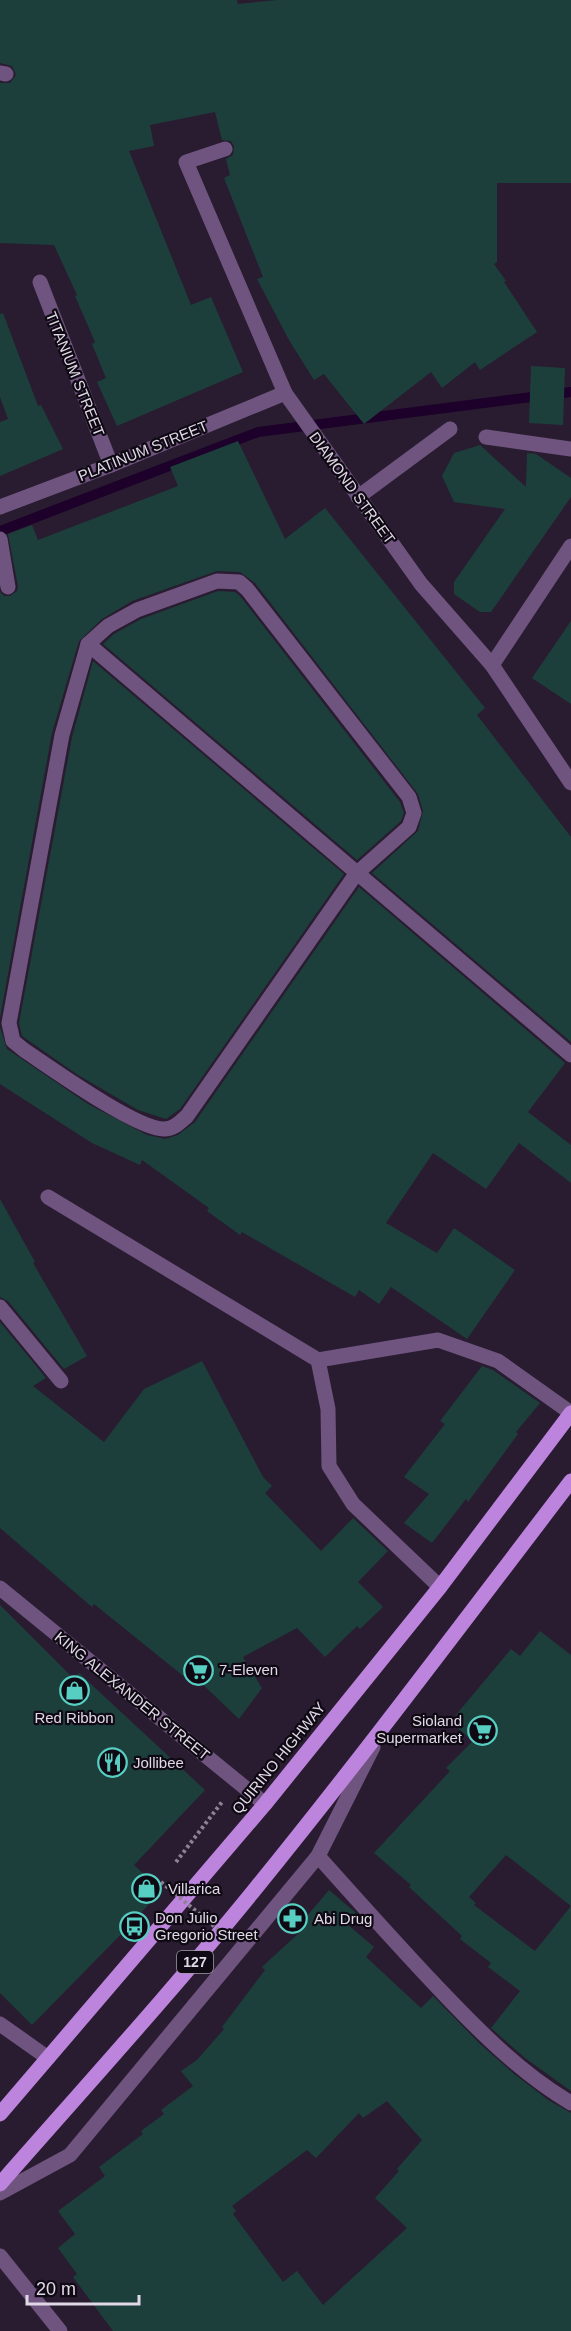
<svg xmlns="http://www.w3.org/2000/svg" width="571" height="2331" font-family="Arial,sans-serif">
<style>
.lines{fill:none;stroke-linecap:round;stroke-linejoin:round}
.stream{stroke:#1d012a;stroke-width:10}
.building{fill:#1c3f3c;fill-rule:evenodd}
.path{stroke:#8d8293;stroke-width:4;stroke-dasharray:3 3;stroke-linecap:butt}
.minor{stroke:#6f547f;stroke-width:15}
.major{stroke:#bd84dd;stroke-width:15}
.path-bridge{stroke:#8d8293;stroke-width:4;stroke-dasharray:3 3;stroke-linecap:butt}
.labels{text-anchor:middle;stroke-width:4.5;stroke-linejoin:round;paint-order:stroke}
.shield{fill:#0e0912;stroke:#a19aa6;stroke-width:1.5}
.shield-label{font-size:14px;font-weight:bold;fill:#e0d8e6}
.street-label{font-size:15px;fill:#e0d8e6;stroke:#0e0912}
.poi-label{font-size:15px;fill:#e0d8e6;stroke:#0e0912;text-anchor:start}
</style>
<rect width="100%" height="100%" fill="#291c30"/>
<g class="lines">
<!-- stream -->
<path class="stream" d="M0,531L258,432L571,392"/>
</g>
<!-- building -->
<g class="building">
<path d="M0,0H237L238,4L277,0H571V183H497V262L494,264L506,281L504,282L537,332L480,370L475,362L442,388L431,372L364,424L324,374L314,380L289,340L257,279L263,277L224,178L230,175L226,159L233,155L234,146L231,141L222,140L215,112L150,125L154,146L129,151L191,305L211,297L243,372L117,426L97,382L106,378L92,344L95,342L75,296L77,295L54,245L0,243V83H10L16,75L12,66L0,63Z"/>
<path d="M3,313L38,406L41,405L63,449L0,476V422L8,419L0,397V314Z"/>
<path d="M531,366L565,368L563,425L529,423Z"/>
<path d="M238,441L285,539L325,508L485,708L477,715L571,837V1042L372,873L418,831L423,811L418,794L255,583L240,572L217,571L132,601L102,619L79,641L52,733L0,1018V592L4,596H10L17,591L18,586L8,534L32,525L38,540L178,486L170,467Z"/>
<path d="M480,445L526,487L527,453L536,454L571,478V497L491,612H480L454,594V582L505,509L454,502L442,476L454,453Z"/>
<path d="M218,591L235,592L240,596L400,802L404,813L401,821L357,860L103,644L114,634L141,619Z"/>
<path d="M571,621V704L532,678Z"/>
<path d="M93,661L344,874L180,1109L166,1119L138,1110L78,1075L22,1036L19,1023L72,737Z"/>
<path d="M359,887L565,1063L528,1112L571,1145V1183L519,1143L486,1189L433,1153L386,1223L437,1253L454,1228L515,1270L467,1339L391,1287L379,1304L359,1290L355,1297L242,1232L240,1235L207,1211L209,1208L142,1160L140,1165L92,1143L0,1084V1027L7,1049L88,1104L147,1135L165,1139L178,1135L195,1122Z"/>
<path d="M0,1199L35,1262L33,1263L87,1356L64,1369L8,1301L0,1297Z"/>
<path d="M0,1322L46,1378L33,1386L104,1442L144,1389L202,1361L263,1477L272,1486L265,1493L321,1551L353,1518L388,1551L358,1582L383,1607L360,1629L357,1626L325,1657L297,1628L243,1657L262,1688L239,1719L196,1678L192,1683L94,1604L92,1607L0,1528Z"/>
<path d="M482,1366L493,1370L540,1403L516,1432L518,1434L468,1502L466,1499L432,1543L404,1523L429,1494L404,1477L445,1424L440,1421Z"/>
<path d="M0,1605L74,1679L79,1673L205,1790L134,1865L161,1890L134,1921L32,2025L0,1993Z"/>
<path d="M540,1631L571,1655V2091L525,2058L491,2028L520,1991L488,1967L491,1963L460,1939L462,1936L409,1887L411,1885L374,1853L450,1771L446,1768L473,1741L450,1722L511,1649L520,1656ZM506,1855L571,1906L535,1951L474,1905L476,1903L469,1897Z"/>
<path d="M329,1890L356,1913L347,1924L374,1947L366,1957L421,2008L433,1996L480,2044L513,2073L548,2100L571,2113V2331H113L73,2277L77,2274L58,2248L75,2234L58,2211L105,2176L99,2167L143,2134L141,2131L164,2114L161,2110L193,2086L181,2071L197,2060L224,2029L222,2027L265,1970L262,1967L300,1932L296,1929ZM387,2101L422,2140L397,2169L399,2171L375,2198L407,2228L323,2305L297,2271L283,2282L233,2214L236,2211L232,2206L307,2150L316,2158L359,2113L363,2118Z"/>
</g>
<g class="lines">
<!-- path -->
<path class="path" d="M176,1862L222,1802"/>
<!-- minor -->
<g class="minor">
<path d="M0,73L6,74"/>
<path d="M225,149L186,162L285,393L421,584L492,665L571,783"/>
<path d="M40,282L111,465"/>
<path d="M486,437L571,449"/>
<path d="M358,497L450,429"/>
<path d="M0,507L111,465L285,393"/>
<path d="M0,539L8,587"/>
<path d="M217,581L239,582L247,589L409,797L414,813L409,827L356,874L187,1116C179,1123 174,1129 164,1129C136,1129 51,1068 24,1050L13,1041L9,1023L62,735L88,644L108,626L137,610Z"/>
<path d="M88,644L571,1055"/>
<path d="M492,665L571,546"/>
<path d="M48,1197L318,1360L328,1409L329,1466L353,1504L440,1587"/>
<path d="M0,1307L61,1381"/>
<path d="M318,1360L438,1340L498,1361L571,1413"/>
<path d="M0,1588L265,1804"/>
<path d="M318,1856C359,1902 400,1948 442,1992C481,2033 522,2074 571,2103"/>
<path d="M0,2024L48,2058"/>
<path d="M0,2193L70,2155L318,1856L373,1747"/>
<path d="M0,2256L60,2331"/>
</g>
<!-- major -->
<g class="major">
<path d="M0,2114L265,1804L440,1587L571,1413"/>
<path d="M0,2184C86,2086 174,1989 256,1888C364,1755 467,1617 571,1481"/>
</g>
<!-- path-bridge -->
<path class="path-bridge" d="M161,1882L232,1941"/>
</g>
<!-- icons -->
<defs>
<symbol id="supermarket-ring" viewBox="-11 -11 22 22"><circle r="9.5" fill="#0e0912" stroke="#57cec2" stroke-width="1.5"/><path d="M-6-5.5h2.5l.6 2H6L4.5 2H-2.5L-4.4-4H-6ZM-1.5 3.2a1.3 1.3 0 1 0 .1 0ZM3 3.2a1.3 1.3 0 1 0 .1 0Z" fill="#57cec2"/></symbol>
<symbol id="shop-ring" viewBox="-11 -11 22 22"><circle r="9.5" fill="#0e0912" stroke="#57cec2" stroke-width="1.5"/><path d="M-5-2.5h2.3a2.7 3.5 0 0 1 5.4 0H5L5.5 6h-11ZM-1.5-2.5h3a1.5 2.3 0 0 0-3 0Z" fill="#57cec2"/></symbol>
<symbol id="restaurant-ring" viewBox="-11 -11 22 22"><circle r="9.5" fill="#0e0912" stroke="#57cec2" stroke-width="1.5"/><path d="M-5-6h1v4h1v-4h1v4h1v-4h1v5L-1.5 .5V6h-2V.5L-5-1ZM5-6V6H3V1.5H1.5Q1.5-4 5-6Z" fill="#57cec2"/></symbol>
<symbol id="pharmacy-ring" viewBox="-11 -11 22 22"><circle r="9.5" fill="#0e0912" stroke="#57cec2" stroke-width="1.5"/><path d="M-2-6h4v4h4v4h-4v4h-4v-4h-4v-4h4Z" fill="#57cec2"/></symbol>
<symbol id="bus-ring" viewBox="-11 -11 22 22"><circle r="9.5" fill="#0e0912" stroke="#57cec2" stroke-width="1.5"/><path d="M-5-6H5V4H4V6H2V4H-2V6H-4V4H-5ZM-3.5-4V0h7V-4ZM-3.5 1.2v1.5H-2V1.2ZM2 1.2v1.5H3.5V1.2Z" fill="#57cec2"/></symbol>
</defs>
<g fill-rule="evenodd">
<use href="#supermarket-ring" x="182" y="1654" width="33" height="33"/>
<use href="#shop-ring" x="58" y="1674" width="33" height="33"/>
<use href="#supermarket-ring" x="466" y="1714" width="33" height="33"/>
<use href="#restaurant-ring" x="96" y="1746" width="33" height="33"/>
<use href="#shop-ring" x="130" y="1872" width="33" height="33"/>
<use href="#pharmacy-ring" x="276" y="1902" width="33" height="33"/>
<use href="#bus-ring" x="118" y="1910" width="33" height="33"/>
</g>
<g class="labels">
<!-- shield labels -->
<rect class="shield" x="177" y="1951" width="36" height="22" rx="4.5"/>
<g class="shield-label">
<text x="195" y="1967">127</text>
</g>
<!-- street labels -->
<g class="street-label">
<text transform="translate(75 374) rotate(68)" y="5">TITANIUM STREET</text>
<text transform="translate(143 451) rotate(-22)" y="5">PLATINUM STREET</text>
<text transform="translate(352 488) rotate(54)" y="5">DIAMOND STREET</text>
<text transform="translate(132 1696) rotate(39)" y="5">KING ALEXANDER STREET</text>
<text transform="translate(279 1758) rotate(-51)" y="5">QUIRINO HIGHWAY</text>
</g>
<!-- poi labels -->
<g class="poi-label">
<text x="219" y="1675">7-Eleven</text>
<text x="74" y="1723" text-anchor="middle">Red Ribbon</text>
<text x="462" y="1726" text-anchor="end">Sioland<tspan x="462" dy="17">Supermarket</tspan></text>
<text x="133" y="1768">Jollibee</text>
<text x="168" y="1894">Villarica</text>
<text x="155" y="1923">Don Julio<tspan x="155" dy="17">Gregorio Street</tspan></text>
<text x="314" y="1924">Abi Drug</text>
</g>
</g>
<!-- scale -->
<path d="M27 2295v9h112v-9" fill="none" stroke="#e0d8e6" stroke-width="3"/>
<text x="36" y="2295" font-size="18" fill="#e0d8e6" stroke="#0e0912" stroke-width="4.5" paint-order="stroke">20 m</text>
</svg>
